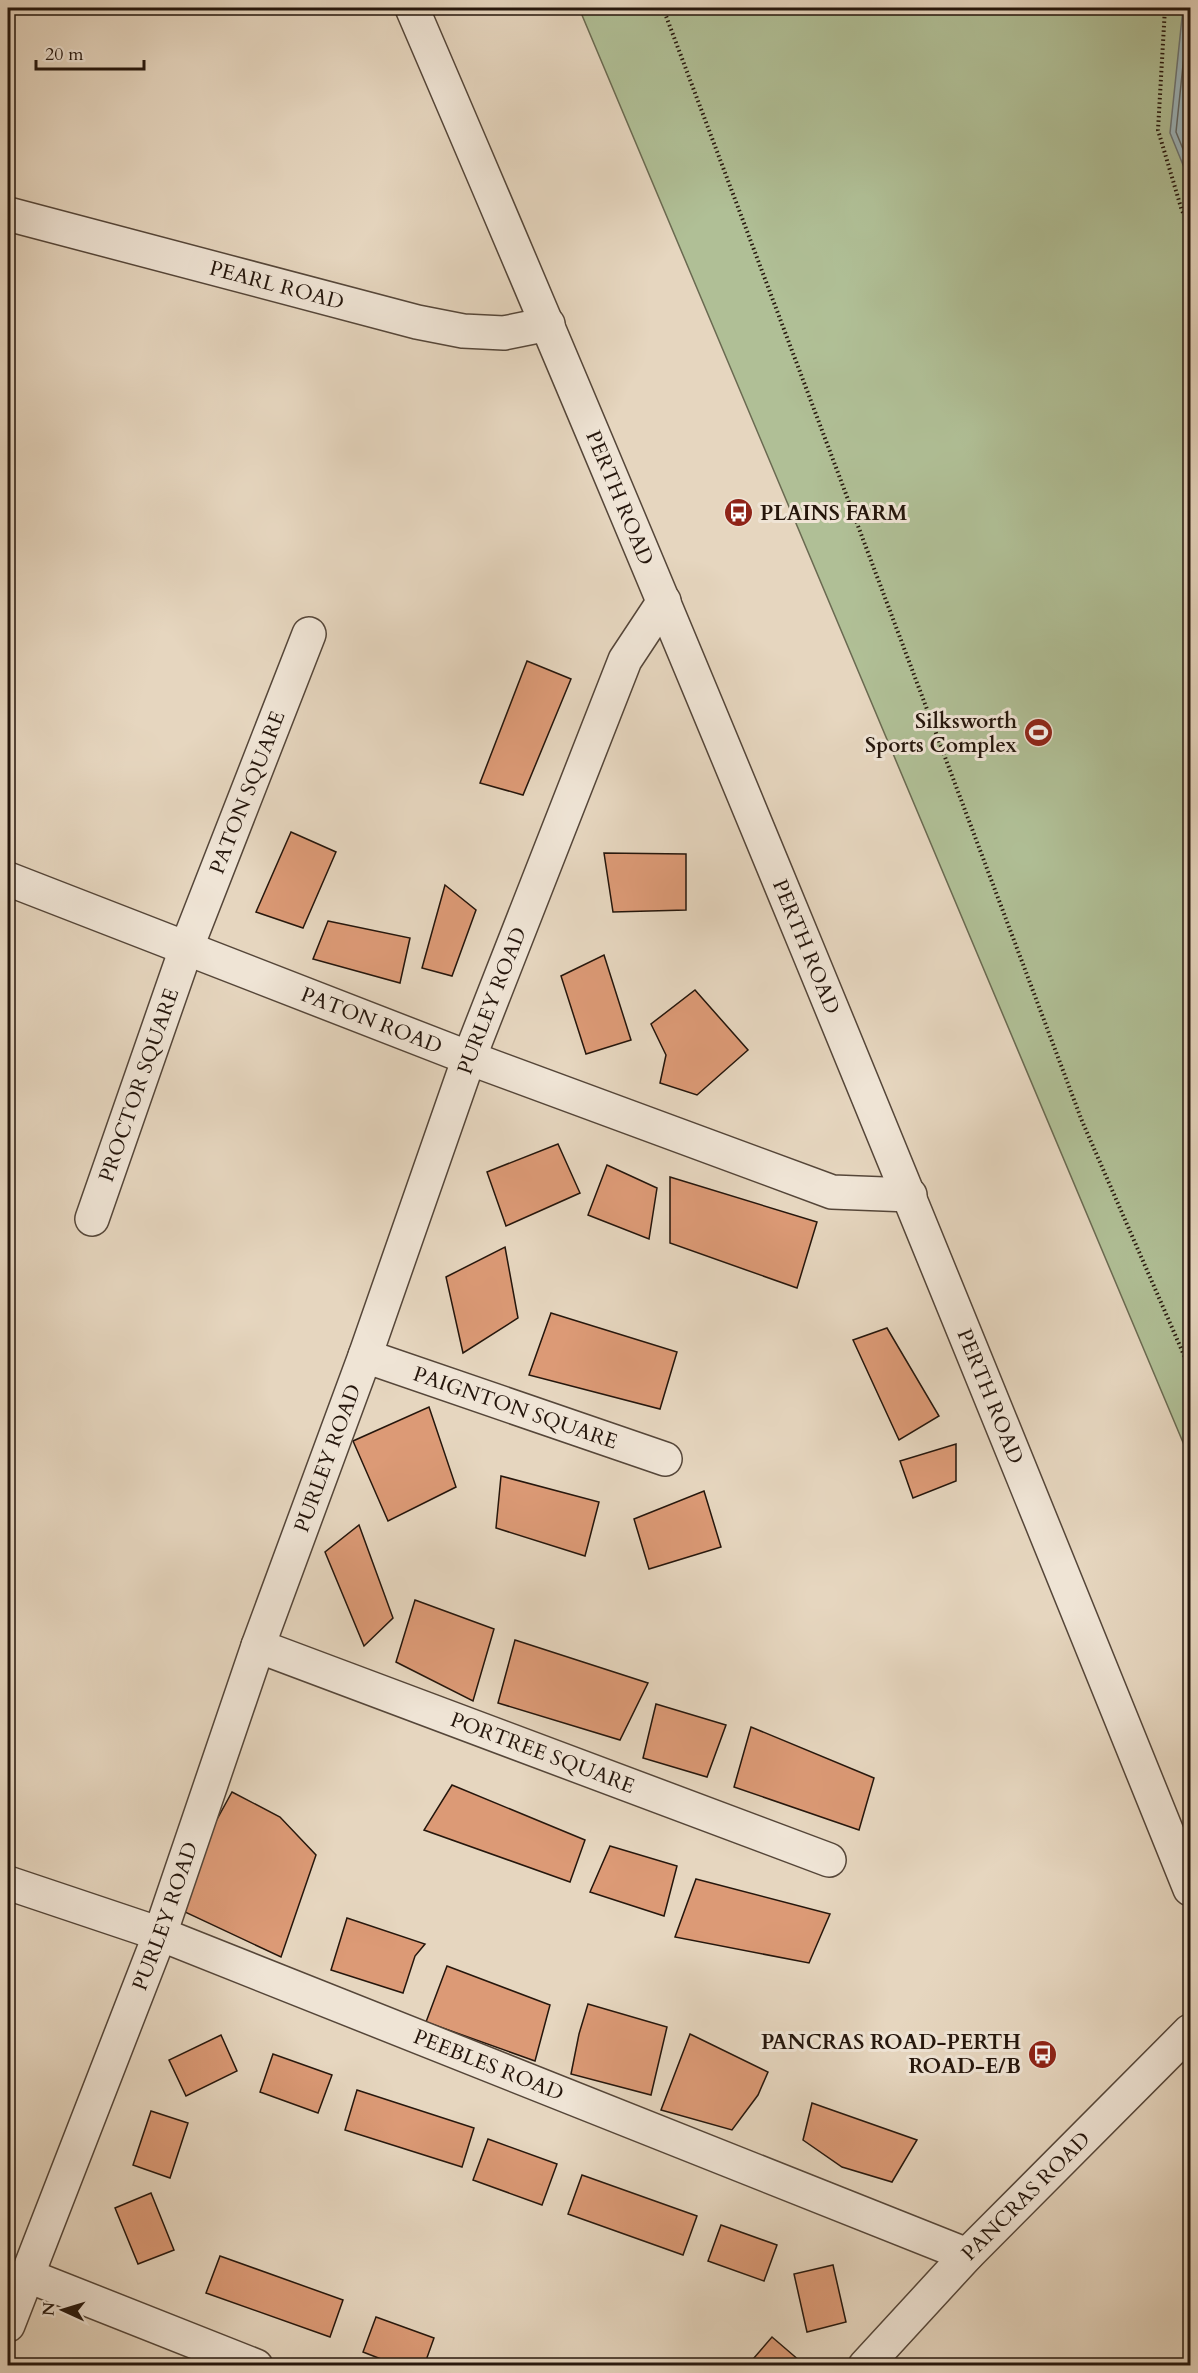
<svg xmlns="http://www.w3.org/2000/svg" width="1198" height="2373" font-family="Cardo,serif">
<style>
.green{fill:#b0bf96;stroke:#6a6a51;stroke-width:1.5}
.water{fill:#9cb6bd;stroke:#6c7676;stroke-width:1.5}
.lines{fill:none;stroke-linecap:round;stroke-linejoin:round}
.shore{stroke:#606664;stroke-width:1.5}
.building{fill:#dc9a76;stroke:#25160c;stroke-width:1.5}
.minor-casing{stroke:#554639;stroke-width:36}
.path{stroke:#25160c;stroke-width:4;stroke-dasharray:1.5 3;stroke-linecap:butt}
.minor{stroke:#efe4d5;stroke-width:33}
.labels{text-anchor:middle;stroke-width:6;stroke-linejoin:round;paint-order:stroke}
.street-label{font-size:21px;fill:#25160c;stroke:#efe4d5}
.poi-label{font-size:21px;font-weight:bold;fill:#25160c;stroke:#efe4d5;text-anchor:end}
</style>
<rect width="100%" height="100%" fill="#e6d6bf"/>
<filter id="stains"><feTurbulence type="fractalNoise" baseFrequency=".00333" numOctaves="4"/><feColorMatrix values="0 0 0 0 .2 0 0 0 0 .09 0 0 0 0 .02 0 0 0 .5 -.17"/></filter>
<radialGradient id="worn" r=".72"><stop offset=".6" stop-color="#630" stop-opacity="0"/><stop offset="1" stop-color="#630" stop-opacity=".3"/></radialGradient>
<!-- green -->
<path class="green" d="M579,8H1190V1459Z"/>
<!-- water -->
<path class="water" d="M1183,8H1190V182L1170,133Z"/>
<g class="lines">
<!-- shore -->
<g class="shore">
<path d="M1189,8L1176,132L1190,166"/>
<path d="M1190,65L1184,131L1190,148"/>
</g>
</g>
<!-- building -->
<g class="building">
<path d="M527,661L571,679L523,795L480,783Z"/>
<path d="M291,832L336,852L303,928L256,912Z"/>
<path d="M604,853L686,854V910L613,912Z"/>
<path d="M445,885L476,910L452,976L422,968Z"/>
<path d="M328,921L410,938L400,983L313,959Z"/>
<path d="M604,955L631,1040L586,1054L561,976Z"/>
<path d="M695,990L748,1050L697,1095L660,1083L666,1055L651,1024Z"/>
<path d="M558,1144L580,1193L506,1226L487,1172Z"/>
<path d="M607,1165L657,1188L649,1239L588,1215Z"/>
<path d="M670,1177L817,1222L797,1288L670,1243Z"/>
<path d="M505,1247L518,1318L463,1353L446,1277Z"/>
<path d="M551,1313L677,1352L660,1409L529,1375Z"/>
<path d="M887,1328L939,1416L899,1440L853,1340Z"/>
<path d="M429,1407L456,1487L388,1521L353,1441Z"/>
<path d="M956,1444V1481L913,1498L900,1461Z"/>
<path d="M501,1476L599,1502L585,1556L496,1528Z"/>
<path d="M704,1491L721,1547L649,1569L634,1519Z"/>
<path d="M359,1525L393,1618L364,1646L325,1552Z"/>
<path d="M415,1600L494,1629L473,1701L396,1662Z"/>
<path d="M515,1640L648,1683L620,1740L498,1703Z"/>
<path d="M656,1704L726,1725L707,1777L643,1758Z"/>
<path d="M751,1727L874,1778L859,1830L734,1787Z"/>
<path d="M452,1785L585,1840L570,1882L424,1830Z"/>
<path d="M232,1792L280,1817L316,1855L281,1957L170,1905Z"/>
<path d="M610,1846L677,1866L664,1916L590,1892Z"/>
<path d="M696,1879L830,1914L809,1963L675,1937Z"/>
<path d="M347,1918L425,1944L415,1956L403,1993L331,1970Z"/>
<path d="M447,1966L550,2005L535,2061L426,2022Z"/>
<path d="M588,2004L667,2027L651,2095L571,2074L579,2034Z"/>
<path d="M690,2034L768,2072L758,2095L732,2130L661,2110Z"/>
<path d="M221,2035L237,2071L186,2096L169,2060Z"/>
<path d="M273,2054L332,2075L318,2113L260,2092Z"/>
<path d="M357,2090L474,2128L462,2167L345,2130Z"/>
<path d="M812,2103L917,2140L892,2182L842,2167L803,2140Z"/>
<path d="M151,2111L188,2123L170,2178L133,2165Z"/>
<path d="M488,2139L557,2164L542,2205L473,2180Z"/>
<path d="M582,2175L697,2216L683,2255L568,2214Z"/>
<path d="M151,2193L174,2250L138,2264L115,2208Z"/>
<path d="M721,2225L777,2245L764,2281L708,2261Z"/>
<path d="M220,2256L343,2300L330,2337L206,2293Z"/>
<path d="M833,2265L846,2322L807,2332L794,2274Z"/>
<path d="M376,2317L434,2338L424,2366H399L363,2352Z"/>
<path d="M772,2337L800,2361L796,2366H747Z"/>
</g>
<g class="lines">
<defs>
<g id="minor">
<path id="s1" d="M412,8C680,631 936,1260 1190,1889"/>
<path id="s2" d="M8,214L417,322L463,331L504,333L548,324"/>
<path id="s3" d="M8,879L469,1058L832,1192L910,1195"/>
<path id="s4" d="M92,1219L186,949L309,634"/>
<path id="s5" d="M365,1356L665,1459"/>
<path id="s6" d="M258,1646L829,1860"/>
<path id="s7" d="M8,1883L160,1934L967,2255"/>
<path d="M26,2275L256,2366"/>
<path id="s8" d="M8,2325L160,1934L258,1646L365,1356L469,1058L625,660L664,601"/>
<path id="s9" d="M865,2366L967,2255L1190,2031"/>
</g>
</defs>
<!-- minor casing -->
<use href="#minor" class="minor-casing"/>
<!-- path -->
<g class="path">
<path d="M663,8L1082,1121L1190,1369"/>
<path d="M1165,8L1158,130L1182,211L1190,223"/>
</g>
<!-- minor -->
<use href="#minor" class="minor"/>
</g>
<!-- icons -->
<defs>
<symbol id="bus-disc" viewBox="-11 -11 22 22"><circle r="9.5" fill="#8f2418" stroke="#efe4d5"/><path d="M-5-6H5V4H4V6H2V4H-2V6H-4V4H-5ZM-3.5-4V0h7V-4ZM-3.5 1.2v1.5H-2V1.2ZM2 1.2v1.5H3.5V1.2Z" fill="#fff"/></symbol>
<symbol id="stadium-disc" viewBox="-11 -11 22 22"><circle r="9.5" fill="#8f2418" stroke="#efe4d5"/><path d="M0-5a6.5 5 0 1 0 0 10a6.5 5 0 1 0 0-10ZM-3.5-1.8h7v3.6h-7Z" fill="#fff"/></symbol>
</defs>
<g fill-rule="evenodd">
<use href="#bus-disc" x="722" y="496" width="33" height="33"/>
<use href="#stadium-disc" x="1022" y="716" width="33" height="33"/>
<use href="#bus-disc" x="1026" y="2038" width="33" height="33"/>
</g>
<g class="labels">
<!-- street labels -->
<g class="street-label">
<text dy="7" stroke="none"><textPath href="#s2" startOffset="278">PEARL ROAD</textPath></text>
<text dy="7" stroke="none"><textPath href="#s1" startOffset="532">PERTH ROAD</textPath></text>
<text dy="7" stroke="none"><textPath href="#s4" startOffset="454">PATON SQUARE</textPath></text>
<text dy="7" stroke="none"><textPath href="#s1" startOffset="1018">PERTH ROAD</textPath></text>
<text dy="7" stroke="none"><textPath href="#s8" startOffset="1410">PURLEY ROAD</textPath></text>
<text dy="7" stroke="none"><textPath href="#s3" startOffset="390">PATON ROAD</textPath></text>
<text dy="7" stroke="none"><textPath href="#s4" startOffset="142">PROCTOR SQUARE</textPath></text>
<text dy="7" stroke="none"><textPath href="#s1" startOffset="1504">PERTH ROAD</textPath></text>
<text dy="7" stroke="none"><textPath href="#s5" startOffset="159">PAIGNTON SQUARE</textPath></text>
<text dy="7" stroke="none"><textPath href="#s8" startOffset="924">PURLEY ROAD</textPath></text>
<text dy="7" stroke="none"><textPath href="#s6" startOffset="304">PORTREE SQUARE</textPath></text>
<text dy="7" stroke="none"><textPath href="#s8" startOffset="438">PURLEY ROAD</textPath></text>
<text dy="7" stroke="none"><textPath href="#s7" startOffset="514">PEEBLES ROAD</textPath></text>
<text dy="7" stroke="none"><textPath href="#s9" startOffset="234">PANCRAS ROAD</textPath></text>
</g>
<!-- poi labels -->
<g class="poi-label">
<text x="760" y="520" text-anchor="start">PLAINS FARM</text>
<text x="1017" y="728">Silksworth<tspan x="1017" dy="24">Sports Complex</tspan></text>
<text x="1021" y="2049">PANCRAS ROAD-PERTH<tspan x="1021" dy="24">ROAD-E/B</tspan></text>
</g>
</g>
<!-- margin -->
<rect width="1198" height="2373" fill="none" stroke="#e6d6bf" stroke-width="30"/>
<rect x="9" y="9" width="1180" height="2355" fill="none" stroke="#25160c" stroke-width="3"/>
<rect x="15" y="15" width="1168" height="2343" fill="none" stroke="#25160c" stroke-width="1.5"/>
<!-- north arrow -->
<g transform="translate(63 2310) rotate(274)" stroke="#efe4d5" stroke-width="4.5" paint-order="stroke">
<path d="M0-4.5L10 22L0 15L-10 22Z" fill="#25160c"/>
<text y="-9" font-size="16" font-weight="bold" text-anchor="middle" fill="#25160c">N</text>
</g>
<!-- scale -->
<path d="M36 60v9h108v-9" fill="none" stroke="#25160c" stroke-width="3"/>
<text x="45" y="60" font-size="18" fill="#25160c" stroke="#efe4d5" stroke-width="4.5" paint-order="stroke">20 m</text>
<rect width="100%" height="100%" filter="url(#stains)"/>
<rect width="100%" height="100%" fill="url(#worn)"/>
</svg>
